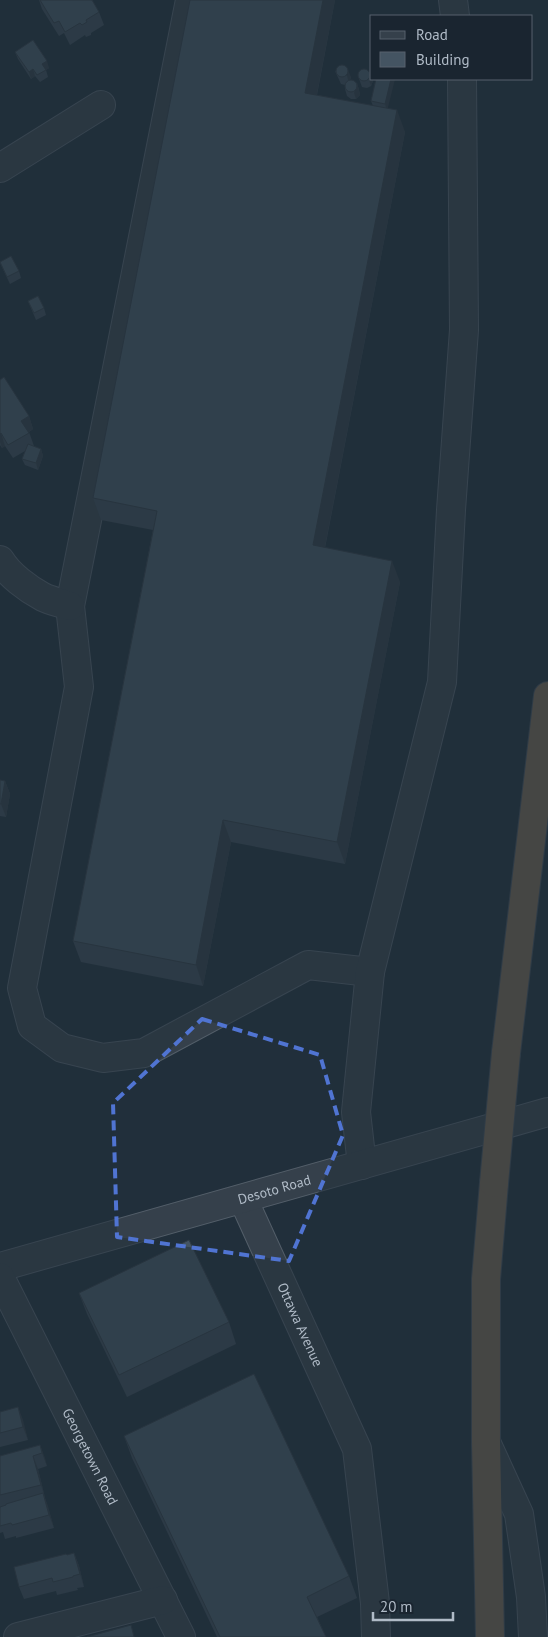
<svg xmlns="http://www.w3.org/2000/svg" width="548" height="1637" font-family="'PT Sans',sans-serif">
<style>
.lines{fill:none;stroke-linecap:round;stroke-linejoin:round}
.minor-casing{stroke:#535e69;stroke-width:30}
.highway-casing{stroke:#404b56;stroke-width:30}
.minor{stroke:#35404b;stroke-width:28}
.highway{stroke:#726251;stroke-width:28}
.highway-bridge-casing{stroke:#404b56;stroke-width:30;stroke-linecap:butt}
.highway-bridge{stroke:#726251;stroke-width:28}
.wall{fill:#3a4854}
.shaded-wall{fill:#303b45}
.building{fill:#445462;stroke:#303b45}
.marked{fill:none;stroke:#5074d2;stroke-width:4;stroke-dasharray:10 6;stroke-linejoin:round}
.labels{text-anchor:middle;stroke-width:4;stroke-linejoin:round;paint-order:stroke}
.street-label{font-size:14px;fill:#b0bbc7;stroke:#1a2530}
</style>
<rect width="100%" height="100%" fill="#212f3b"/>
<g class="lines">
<defs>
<g id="minor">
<path d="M190,0L70,606L79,687L22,988L32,1026L62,1048L103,1058L144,1053L308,965L370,972"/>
<path d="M453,0L455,16"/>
<path d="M0,168L101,105"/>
<path d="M0,560C9,575 28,589 43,597C51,601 62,603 70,606"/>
<path d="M362,1165L356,1112L370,972L442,682L451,510L464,330L462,79"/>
<path id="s1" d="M243,1199L357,1449L375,1603L376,1637"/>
<path id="s2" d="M0,1267L548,1112"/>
<path id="s3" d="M0,1277L181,1637"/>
<path d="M486,1442L519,1514L531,1597L533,1637"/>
<path d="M18,1637L163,1600"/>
</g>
<g id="highway">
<path d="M506,1053L548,696"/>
<path d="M490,1637L486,1442V1279L494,1183"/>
</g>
</defs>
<!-- minor casing -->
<use href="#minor" class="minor-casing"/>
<!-- highway casing -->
<use href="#highway" class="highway-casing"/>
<!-- minor -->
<use href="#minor" class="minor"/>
<!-- highway -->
<use href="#highway" class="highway"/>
<defs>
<path id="highway-bridge" d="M494,1183L506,1053"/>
</defs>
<!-- highway-bridge casing -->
<use href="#highway-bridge" class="highway-bridge-casing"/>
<!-- highway-bridge -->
<use href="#highway-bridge" class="highway-bridge"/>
</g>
<!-- wall -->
<g class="wall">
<path d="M39,0H92L99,12L104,25L91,33V35L86,37L85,35L70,45L64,33L59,36L42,9Z"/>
<path d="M190,0H335L317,95L373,106L371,101L376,79L388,109L405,132L325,548L400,582L345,864L231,842L203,986L81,962L73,941L153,530L101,520L93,498Z"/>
<path d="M15,52L49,68L46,70L48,77L40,82L35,76L31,79L18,59Z"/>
<path d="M335,71L351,77L350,80L357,83L359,90L360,95L356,99H351L347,96L345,89V85L341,84Z"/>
<path d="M371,74L373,81L371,86L367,88L362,87L358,76Z"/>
<path d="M0,263L19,271L21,278L10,284Z"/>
<path d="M28,301L44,308L46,315L36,320Z"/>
<path d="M0,380L29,416L33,429L29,432L34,446H33L41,449L43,456L38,470L25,465L22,459L25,451L13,458L5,446L2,448L0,445Z"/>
<path d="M0,780L5,781L10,794L6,817L0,816Z"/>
<path d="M79,1293L229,1322L236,1344L127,1397L87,1314Z"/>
<path d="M18,1407L28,1440L0,1447V1412Z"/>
<path d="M124,1436L349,1576L357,1598L317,1617L326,1637H217L132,1458Z"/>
<path d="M40,1445L47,1466L38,1469L45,1498L54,1528L16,1538V1536L5,1539L3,1532L0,1533V1456Z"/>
<path d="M74,1553L79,1566L84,1587L77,1588L78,1590L57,1595L56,1591L24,1599L19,1587L67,1555Z"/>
</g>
<!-- shaded-wall -->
<g class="shaded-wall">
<path d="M323,0H335L313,114L305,93Z"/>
<path d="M47,61L49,68L44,71L42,64Z"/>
<path d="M33,69L35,76L31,79L29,72Z"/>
<path d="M348,70L351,77L349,83L347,76Z"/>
<path d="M371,74L373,81L371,86L369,80Z"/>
<path d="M391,79H395L387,111L385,104Z"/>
<path d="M357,83L359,90L360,95L356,99L354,93Z"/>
<path d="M397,110L405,132L321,567L313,545Z"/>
<path d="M29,416L33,429L26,434L21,421Z"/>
<path d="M1,433L5,446L2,448L0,442V434Z"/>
<path d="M41,449L43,456L38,470L36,463Z"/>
<path d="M392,561L400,582L345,864L337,842Z"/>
<path d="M5,781L10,794L6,817L1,804Z"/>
<path d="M223,820L231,842L203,986L196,965Z"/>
<path d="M18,1407L23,1420L28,1440L23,1427Z"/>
<path d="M40,1445L45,1458L47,1466L42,1453Z"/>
<path d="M33,1456L38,1469L45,1498L41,1485Z"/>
<path d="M43,1493L48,1506L54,1528L49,1515Z"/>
<path d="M74,1553L79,1566L84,1587L80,1574Z"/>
</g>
<!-- building -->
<g class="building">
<path d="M40,0H92L99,12L86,20L87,22L82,25L80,23L65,32L59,21L54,23Z"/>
<path d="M190,0H323L305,93L397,110L313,545L392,561L337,842L223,820L196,965L73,941L157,511L93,498Z"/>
<path d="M33,40L47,61L42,64L46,70L37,75L33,69L29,72L15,52Z"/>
<circle cx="342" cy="71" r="6"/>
<circle cx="364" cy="75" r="6"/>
<path d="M376,79H391L385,104L371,101Z"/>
<circle cx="351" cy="86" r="6"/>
<path d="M11,256L19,271L7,277L0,262Z"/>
<path d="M38,296L44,308L34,313L28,301Z"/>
<path d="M4,377L29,416L21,421L29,433L8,445L1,433L0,434V380Z"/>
<path d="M28,444L41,449L36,463L22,459Z"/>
<path d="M0,780L5,781L1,804H0Z"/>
<path d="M189,1240L229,1322L119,1375L79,1293Z"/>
<path d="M254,1374L349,1576L307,1597L326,1637H220L124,1436Z"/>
<path d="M18,1407L23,1427L0,1433V1412Z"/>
<path d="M40,1445L42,1453L33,1456L41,1485L0,1495V1456Z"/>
<path d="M43,1493L49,1515L12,1525L11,1523L0,1526V1507L6,1505V1504Z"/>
<path d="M74,1553L80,1574L73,1576V1577L53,1582L52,1578L19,1587L14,1567L66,1554L67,1555Z"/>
<path d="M131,1625L134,1637H87Z"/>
</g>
<!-- marked area -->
<path d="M0 0H548V1637H0ZM202,1019L320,1055L343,1135L289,1261L117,1237L113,1103Z" fill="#212f3b" fill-opacity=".55" fill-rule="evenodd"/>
<path class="marked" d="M202,1019L320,1055L343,1135L289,1261L117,1237L113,1103Z"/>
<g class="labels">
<!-- street labels -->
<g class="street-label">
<text dy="5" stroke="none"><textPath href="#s2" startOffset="285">Desoto Road</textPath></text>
<text dy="5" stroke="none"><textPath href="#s1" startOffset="138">Ottawa Avenue</textPath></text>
<text dy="5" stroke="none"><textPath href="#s3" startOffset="201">Georgetown Road</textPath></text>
</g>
</g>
<!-- legend -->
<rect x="370" y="15" width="162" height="65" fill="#1a2530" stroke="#56616c"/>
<rect x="380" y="31" width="25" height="8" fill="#35404b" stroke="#56616c"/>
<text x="416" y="40" font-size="15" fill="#b0bbc7">Road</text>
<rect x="380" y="52" width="25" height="15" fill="#445462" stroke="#56616c"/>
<text x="416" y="65" font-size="15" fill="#b0bbc7">Building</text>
<!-- scale -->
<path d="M373 1612v8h80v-8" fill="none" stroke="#b0bbc7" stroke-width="2.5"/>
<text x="380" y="1612" font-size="15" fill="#b0bbc7" stroke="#1a2530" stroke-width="4" paint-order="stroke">20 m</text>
</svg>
